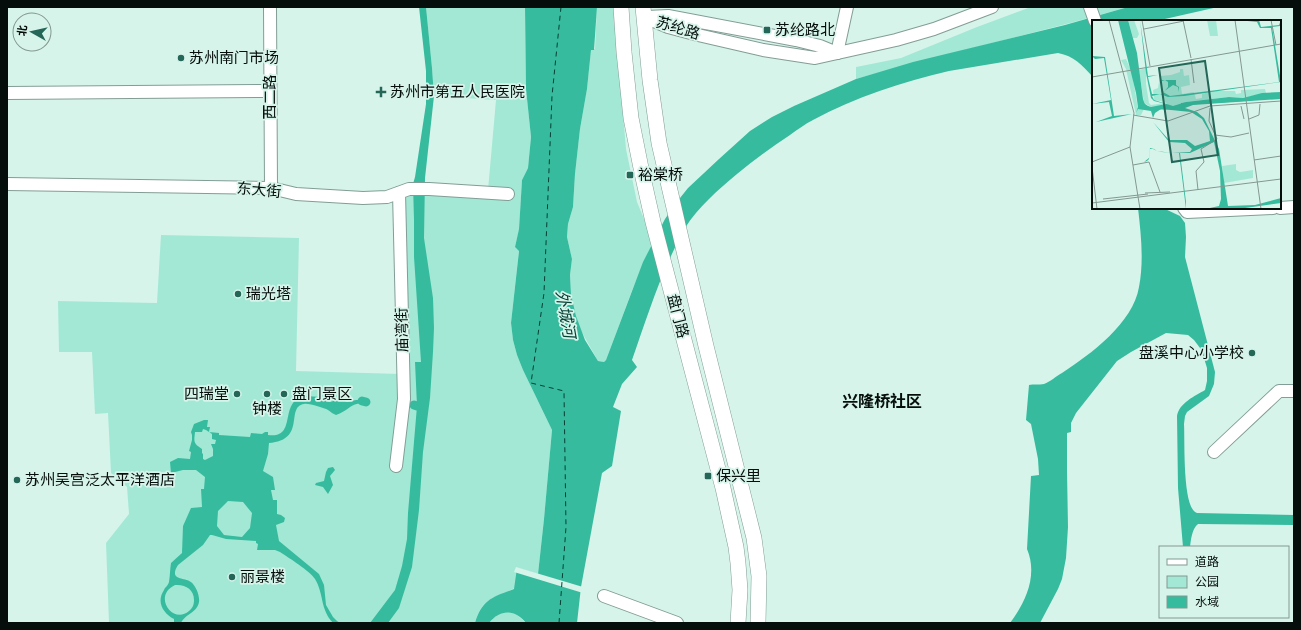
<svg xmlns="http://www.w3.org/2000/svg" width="1301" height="630" font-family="'Exo 2','Noto Sans SC',sans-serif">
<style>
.green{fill:#a3e8d5}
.water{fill:#37bb9e;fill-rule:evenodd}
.pier{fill:#d7f4eb}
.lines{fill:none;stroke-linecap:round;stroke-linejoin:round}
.canal{stroke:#37bb9e;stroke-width:9}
.ferry{stroke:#054034;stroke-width:1;stroke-dasharray:5 4;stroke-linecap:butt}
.minor-casing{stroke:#829d95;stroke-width:14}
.major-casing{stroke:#829d95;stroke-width:16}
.minor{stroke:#fff;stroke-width:12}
.major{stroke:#fff;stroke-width:15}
.poi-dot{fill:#246758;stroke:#d7f4eb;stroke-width:1.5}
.labels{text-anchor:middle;stroke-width:3.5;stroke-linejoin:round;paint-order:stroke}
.street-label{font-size:15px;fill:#050e0b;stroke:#d7f4eb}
.poi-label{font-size:15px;fill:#050e0b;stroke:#d7f4eb;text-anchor:start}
.water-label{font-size:16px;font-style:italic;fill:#054034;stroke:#d7f4eb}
.neighbourhood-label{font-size:16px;font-weight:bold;fill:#050e0b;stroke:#d7f4eb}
.inset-river{fill:none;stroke:#37bb9e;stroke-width:2}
.inset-road{fill:none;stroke:#839891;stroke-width:1}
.view{fill:#246758;fill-opacity:0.15;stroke:#246758;stroke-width:2}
.inset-edge{fill:none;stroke:#050e0b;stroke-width:2}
</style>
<rect width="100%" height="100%" fill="#d7f4eb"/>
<!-- green -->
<g class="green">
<path d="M426,7H525L526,89L531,137L528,168L522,180L519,230L515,247L519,250L511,323L513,340L517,355L523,370L552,430L544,519L538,574C530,579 522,585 513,589C492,599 482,598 475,623H109L106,543L129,514L127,487L111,473L108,413L95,414L92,352H59L58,301L157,303L161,235L299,238L296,371L401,374L405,198L411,195L422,194L488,190L496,100L434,96L432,68Z"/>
<path d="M597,7H614L626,149L637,202L649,231L652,244L633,288L606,360L604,362L598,361L580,329L576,316L571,294L570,275L572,259L567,237L568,224L573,207L575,174L580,129L587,89L591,49H595Z"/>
<path d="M1031,7H1128C1038,33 946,53 856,79V67L901,58L977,27Z"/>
<path d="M508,612L516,614L526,623H489C494,616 499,613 508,612Z"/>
</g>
<!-- water -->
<g class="water">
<path d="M419,7H426L432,68L434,96L425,178L424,238L433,298L434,328L433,352L430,398L423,452L419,510L412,567L399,608L388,623H370L395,590L402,566L407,539L408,513L417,406L415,362H421L414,257V220L413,184L415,177L426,104V71Z"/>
<path d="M525,7H597L594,50H591L587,89L580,129L575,174L573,207L568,224L567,237L572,259L570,275L571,294L576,316L585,340L598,361L604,362L606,360L643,262L665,219L676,203L688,188L719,159L750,131L772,117L794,106L856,79L913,62L1065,25L1128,7H1218L1156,21H1093V78L1092,76C1082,65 1074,56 1058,53L949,71C903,82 855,97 813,120C805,124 797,130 790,135C772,147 754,160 737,174C718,190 698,207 685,228C679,238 675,248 670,258C655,291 644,326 632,360L637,367L622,384L613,407L621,411L612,466L602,473L581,587L577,623H526C515,609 500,609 489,623H475C482,599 493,597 514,589L517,568L538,574L544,519L552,430L523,370L517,355L513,340L511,323L519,251L515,247L519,229L522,180L528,168L531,137L526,89Z"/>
<path d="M1138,208H1163L1180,216L1185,223L1186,237L1185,257L1215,372L1214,384L1209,396L1187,412L1185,416L1184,424C1185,439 1182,509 1197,513L1294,515V525L1198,524C1192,529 1191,539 1190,547H1183L1178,488L1177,416C1179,403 1195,396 1205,390L1207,381V368L1203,355L1200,348L1194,340L1188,335L1166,333L1131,352L1117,361L1076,413L1071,423V432L1067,433V471L1068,527L1066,558L1062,579L1058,589L1040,623H1010C1026,602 1038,575 1027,549L1031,476L1039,475L1038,459L1031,424L1026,420L1029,385C1033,384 1039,385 1044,384C1050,382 1056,376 1062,373C1091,354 1133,323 1139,287C1144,261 1141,234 1138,208Z"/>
<path d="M306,396L320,397L330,402L340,399L347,402L356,400H362L363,403C350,403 347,412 336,415C333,414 331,412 328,410C324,408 309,403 304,404C285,407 307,440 269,443L268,454L263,471L273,477L275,490H271L273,500H277V514L281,515L285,518L284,522L276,525L279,541L319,574L324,585L326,605L333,617L337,621L340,623H333C320,609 324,594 315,579C310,571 289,558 280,552L275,550H257L258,544L256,543V541L226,539L212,535H210L203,545L178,565C168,581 185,577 191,582C196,586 200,596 199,602C197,613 185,614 181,623H174V619C163,613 156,602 164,590C165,587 168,586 169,582C170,576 170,569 171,563L182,553L183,526L191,508L202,507L201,489H204L205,477L196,470H183L171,473L170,462L178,458L190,459L191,452L189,451L192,440V435L191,432L194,424L204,420H208L207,427H210L209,432L219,433V435L250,437L251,433L262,434L265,432H268V435C299,439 277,400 306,396ZM203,429L206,430L212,434V439L216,440L215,444H211L213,449V456L205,460L203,459V454L202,453V449C193,443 194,442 195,432H202ZM228,501L243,502L252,513L250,528L242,537L224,535L217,526L218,511ZM175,585C185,584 194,589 194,600C194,604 193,608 189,611C173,625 152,596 175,585Z"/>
<path d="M328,468L333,467L335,470L330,476L333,485L328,494L323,487L315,485L316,483L324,481L326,472Z"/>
</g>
<!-- pier -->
<path class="pier" d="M516,567L583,587V593L514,572Z"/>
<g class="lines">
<!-- canal -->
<g class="canal">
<path d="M362,401L366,402"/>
<path d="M414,405L417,406"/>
</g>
<!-- ferry -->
<path class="ferry" d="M559,623L566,527L564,391L531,383L544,293L552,96L561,7"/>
<defs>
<g id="minor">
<path d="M270,7L271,188"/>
<path d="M1090,7L1095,21"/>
<path d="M644,17L668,27L698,35L763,50L815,58L896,40L934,29L992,7"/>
<path d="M647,17L668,16L796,40L820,46L837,53"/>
<path d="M837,53L847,7"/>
<path d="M7,93L270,91"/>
<path d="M7,184L271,188L296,194L363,198L387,197L409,189H429L508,194"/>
<path d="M1184,208L1187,212L1273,208"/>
<path d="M1280,208L1294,207"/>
<path d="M1214,452L1279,391H1294"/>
<path d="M396,466L404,399L399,193"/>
<path d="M604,596L677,623"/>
</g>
<g id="major">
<path d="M621,7L624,52L631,118L642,173L653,222L723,488L736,547L738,563L740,590L738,623"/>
<path d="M643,7L650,80L659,143L706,346L754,538L759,576L758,623"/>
</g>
</defs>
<!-- minor casing -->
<use href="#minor" class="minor-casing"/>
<!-- major casing -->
<use href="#major" class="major-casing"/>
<!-- minor -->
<use href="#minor" class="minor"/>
<!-- major -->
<use href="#major" class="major"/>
</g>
<!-- markers -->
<g class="poi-dot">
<rect x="763" y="26" width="8" height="8" rx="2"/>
<circle cx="181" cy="58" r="4"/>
<path d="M379 86h4v4h4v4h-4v4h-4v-4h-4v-4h4z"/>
<rect x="626" y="171" width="8" height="8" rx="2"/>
<circle cx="238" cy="294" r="4"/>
<circle cx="1252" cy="353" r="4"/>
<circle cx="237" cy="394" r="4"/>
<circle cx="267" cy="394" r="4"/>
<circle cx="284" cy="394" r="4"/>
<rect x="704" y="472" width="8" height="8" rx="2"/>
<circle cx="17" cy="480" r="4"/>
<circle cx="232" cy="577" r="4"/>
</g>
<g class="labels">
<!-- street labels -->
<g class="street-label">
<text transform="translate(678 28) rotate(17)" y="5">苏纶路</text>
<text transform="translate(270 97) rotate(-90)" y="5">西二路</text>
<text transform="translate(259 190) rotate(5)" y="5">东大街</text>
<text transform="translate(678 316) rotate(76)" y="5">盘门路</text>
<text transform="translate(402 330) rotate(-91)" y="5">庙湾街</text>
</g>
<!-- poi labels -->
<g class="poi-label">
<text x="775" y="35">苏纶路北</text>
<text x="189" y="63">苏州南门市场</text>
<text x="390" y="97">苏州市第五人民医院</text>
<text x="638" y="180">裕棠桥</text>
<text x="246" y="299">瑞光塔</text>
<text x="1244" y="358" text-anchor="end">盘溪中心小学校</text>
<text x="229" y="399" text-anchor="end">四瑞堂</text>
<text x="292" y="399">盘门景区</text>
<text x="267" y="414" text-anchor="middle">钟楼</text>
<text x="716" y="481">保兴里</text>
<text x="25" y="485">苏州吴宫泛太平洋酒店</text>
<text x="240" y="582">丽景楼</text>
</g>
<!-- water labels -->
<g class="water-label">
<text transform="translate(566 314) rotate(80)" y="6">外城河</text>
</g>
<!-- neighbourhood labels -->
<g class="neighbourhood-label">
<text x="882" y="407">兴隆桥社区</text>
</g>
</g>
<!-- overview -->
<g transform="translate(1092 20)">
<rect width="189" height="189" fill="#d7f4eb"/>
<path d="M36,0H42L47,14L45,18H41ZM115,0H124L126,16H118ZM34,39L40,53L46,89H52L49,95H44L34,49L29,40ZM54,48V64L57,83L59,85L72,83L73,86L59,87L52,83L47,50ZM88,49H91L92,56L97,55L98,65L89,67L90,74L102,72L104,79L110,78V74L120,71H143L144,74L149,73V70L173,69L174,73L151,78L137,77L94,82L87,86H77L73,82L62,80L61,70L66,68L68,56L79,55L88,52ZM144,144V150L148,152L161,150V158L132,163L130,146Z" fill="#a3e8d5"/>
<path d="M26,0H36L45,33L51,79L53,85L59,87L74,84L62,81L59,78L54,53L48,0L56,56L66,55L69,60H84V65L87,67V72L86,67L81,65L71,72L78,76L187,62L179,8H168L165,2L146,0H167L169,7L187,5L189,0L188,6L180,7L189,62L92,76L76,77L68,74L60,76L62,80L81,86L94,82L137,77L151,78L170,73L189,72V79L101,85L93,88L105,92L112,98L127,129L136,186L163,185L189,178V183L146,189H113L127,186L129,179L128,151L122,122L98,133H88L94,182V189L87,133H80L70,132L65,131L61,129H58L57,139L55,141L52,142L57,138L58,128L62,129L65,131L80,133L98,132L100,129L93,123L77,122L61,102L77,120H95L103,126L118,121L117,111L110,99L99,92L69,89L63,93L61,98L59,91L46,89L44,93L46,87L44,73ZM66,55L70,61L73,60L76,62V67L70,74H60L56,57ZM0,36L13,37L22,96L40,94L4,102L20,96L17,82L0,84L19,80L12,38L3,39Z" fill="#37bb9e" fill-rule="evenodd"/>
<path class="inset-river" d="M33,0L43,48M44,51L49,82L58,89L80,88L90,86V84L153,80M156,80L189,74"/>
<path class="inset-road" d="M17,0L42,93L38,127L48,189M50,0L58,46M91,0L99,38M143,0L169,189M179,0L184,25M52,9L92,1M99,39L102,63M0,57L189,24M149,86L152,99M41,95L76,101L118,86L189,81M157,99L167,95L168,84M123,115L139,117L157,113M162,140L189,136M0,142L38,127M41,145L57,142L68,172M0,147L5,189M106,170L104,151L112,142L109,129L125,119L117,101L118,88M53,173L78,172M11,179L56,174M0,183L189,159"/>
<path class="view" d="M113,41L126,135L80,142L67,48Z"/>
<rect width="189" height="189" class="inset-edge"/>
</g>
<!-- border -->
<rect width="1301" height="630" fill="none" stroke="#050e0b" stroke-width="16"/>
<!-- legend -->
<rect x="1159" y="546" width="130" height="72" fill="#d7f4eb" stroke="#839891"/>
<rect x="1167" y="559" width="20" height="6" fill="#ffffff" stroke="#839891"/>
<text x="1195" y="566" font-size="12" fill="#050e0b">道路</text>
<rect x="1167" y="576" width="20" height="12" fill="#a3e8d5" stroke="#839891"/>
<text x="1195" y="586" font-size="12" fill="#050e0b">公园</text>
<rect x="1167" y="596" width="20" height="12" fill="#37bb9e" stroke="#839891"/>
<text x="1195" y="606" font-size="12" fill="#050e0b">水域</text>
<!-- north arrow -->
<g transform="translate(32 32) rotate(278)"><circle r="19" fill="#d7f4eb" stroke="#839891"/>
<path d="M0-3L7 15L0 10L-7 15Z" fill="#246758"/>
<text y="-6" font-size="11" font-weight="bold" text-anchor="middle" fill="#050e0b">北</text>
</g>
</svg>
